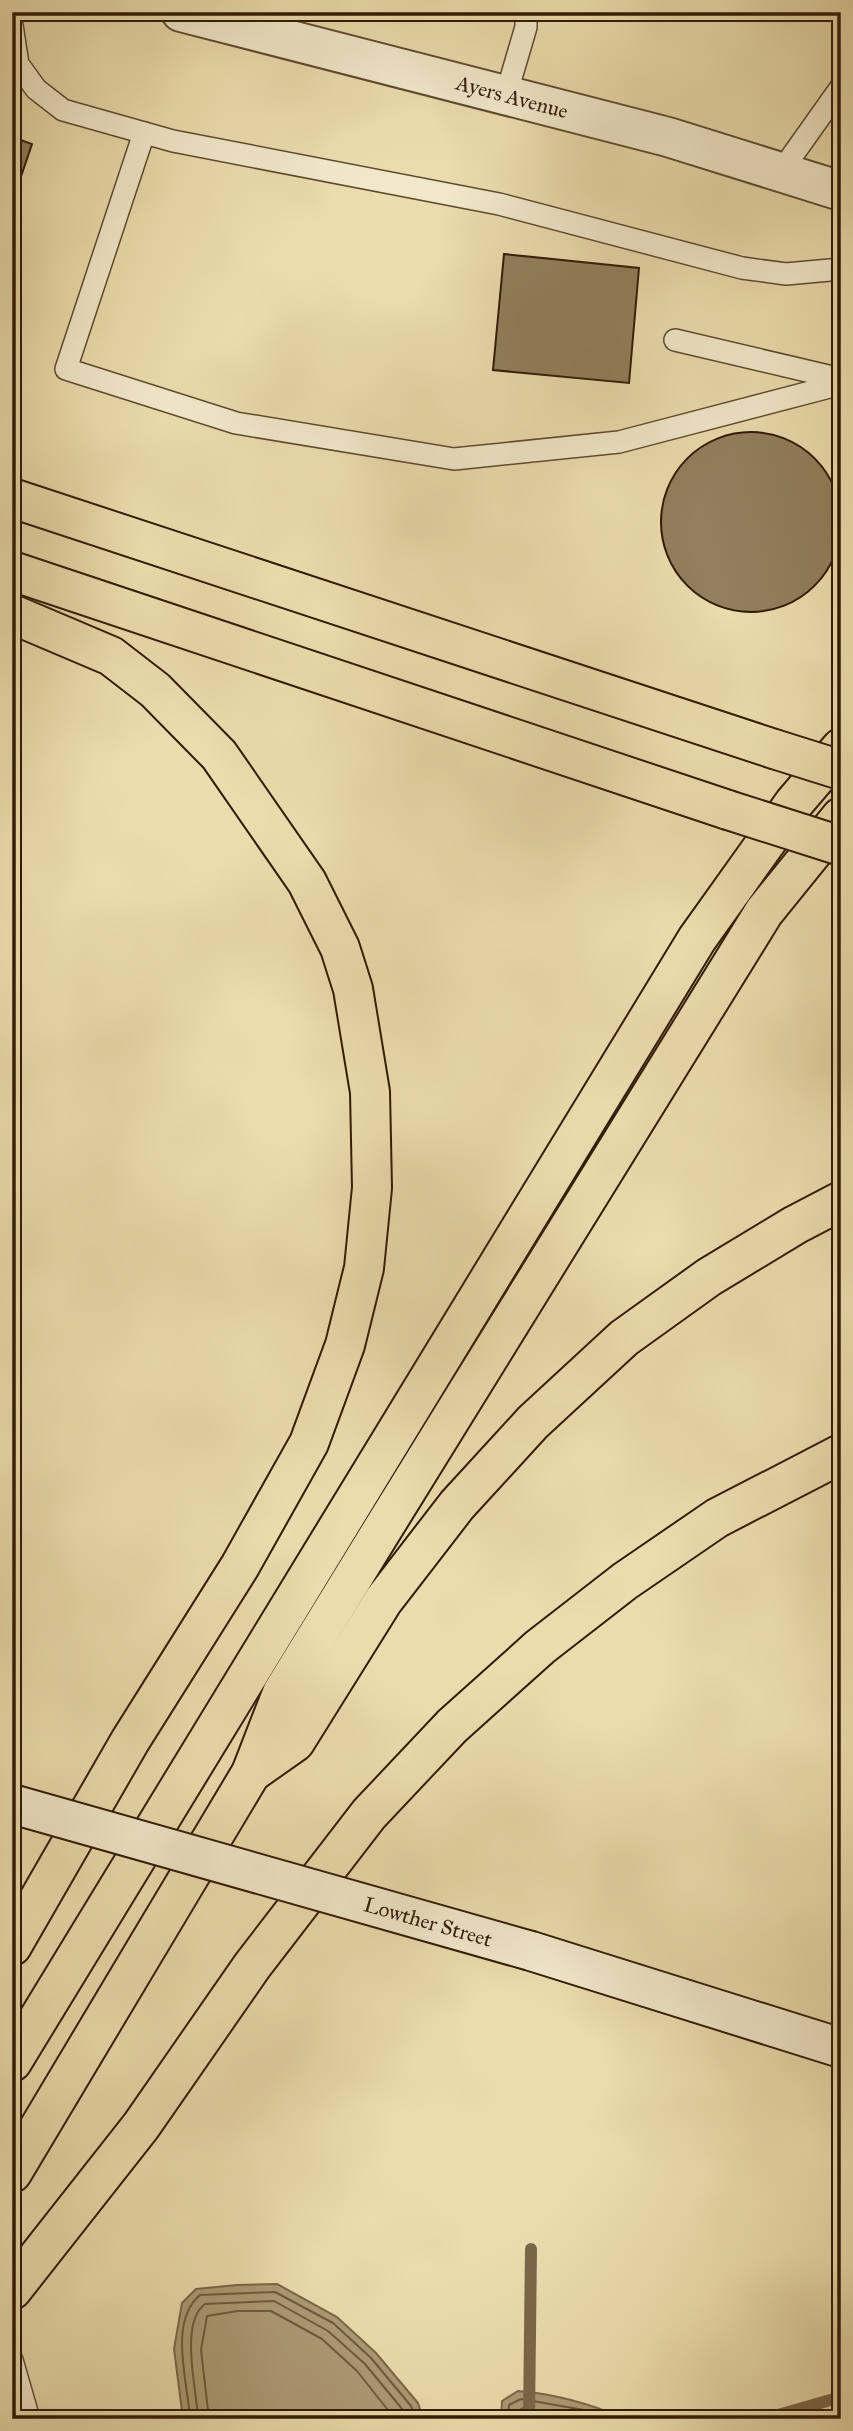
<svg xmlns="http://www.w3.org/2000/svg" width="853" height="2431" font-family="'IM FELL Great Primer',serif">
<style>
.water{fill:#ab9a75;stroke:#7a6749;stroke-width:2}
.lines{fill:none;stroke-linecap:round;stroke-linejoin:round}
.shore{stroke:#6e5a3e;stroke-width:2}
.stream{stroke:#7a6749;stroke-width:12}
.building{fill:#917f5d;stroke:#311b07;stroke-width:2}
.lane-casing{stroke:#5f4b30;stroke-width:24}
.street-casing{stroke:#5f4b30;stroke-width:42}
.secondary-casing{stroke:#311b07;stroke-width:42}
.highway-casing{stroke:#311b07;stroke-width:42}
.lane{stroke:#f1e8ca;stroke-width:21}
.street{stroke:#f1e8ca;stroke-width:38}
.secondary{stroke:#f1e8ca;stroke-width:38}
.highway{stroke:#eadcad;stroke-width:38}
.secondary-bridge-casing{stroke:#311b07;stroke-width:42;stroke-linecap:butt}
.highway-bridge-casing{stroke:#311b07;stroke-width:42;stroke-linecap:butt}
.secondary-bridge{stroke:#f1e8ca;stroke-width:38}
.highway-bridge{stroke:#eadcad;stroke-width:38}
.labels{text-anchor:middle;stroke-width:7;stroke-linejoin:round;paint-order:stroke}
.street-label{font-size:21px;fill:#311b07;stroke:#f1e8ca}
</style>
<rect width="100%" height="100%" fill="#eadcad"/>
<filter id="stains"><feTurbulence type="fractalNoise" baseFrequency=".00286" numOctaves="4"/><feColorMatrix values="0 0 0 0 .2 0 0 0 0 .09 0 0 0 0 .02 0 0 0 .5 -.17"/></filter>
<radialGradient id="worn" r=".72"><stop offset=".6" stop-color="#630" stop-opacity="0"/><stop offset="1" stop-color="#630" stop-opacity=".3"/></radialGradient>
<!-- water -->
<g class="water">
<path d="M277,2284L337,2317L376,2353L418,2403L423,2419H183L174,2349L182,2303L196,2289L237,2285Z"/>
<path d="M518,2391C556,2394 591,2404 626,2419H501L502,2401Z"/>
</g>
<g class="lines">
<!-- shore -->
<g class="shore">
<path d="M190,2419C188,2382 168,2322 200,2295L275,2292L333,2323L371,2358L411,2406L416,2419"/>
<path d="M198,2419C197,2390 179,2323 205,2304L274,2301L328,2331L365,2364L403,2410L407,2419"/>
<path d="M209,2419L201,2350L207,2316L238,2311H271L322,2339L357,2371L395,2419"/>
<path d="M508,2419L509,2405L521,2399L590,2411L608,2419"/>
<path d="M517,2419L518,2411L523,2408L585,2419"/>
</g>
<!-- stream -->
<g class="stream">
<path d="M529,2419L531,2249"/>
<path d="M764,2419L841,2397"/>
</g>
</g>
<!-- building -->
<g class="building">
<path d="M12,137L32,144L12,203Z"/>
<path d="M504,254L639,268L629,383L493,370Z"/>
<circle cx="751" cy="522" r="90"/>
</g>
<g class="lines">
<defs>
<g id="lane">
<path d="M12,25L18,64L36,89L63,110L173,141L499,204L742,268L786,274L841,269"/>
<path d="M506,95L526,27V12"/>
<path d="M144,133L66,369L236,423L454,459L619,442L841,384"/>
<path d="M780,173L841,87"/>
<path d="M675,340L841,379"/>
<path d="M12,2360L29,2419"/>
</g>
<path id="street" d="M181,12L668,137L841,191"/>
<path id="secondary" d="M531,1951L841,2048"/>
<g id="highway">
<path d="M12,498L774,749"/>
<path d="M12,571L728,810"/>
<path d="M12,614L111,656L155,690L219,755L307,882L340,948L353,989L370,1092L372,1188L364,1268L345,1345L309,1443L240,1566L130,1741L12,1946"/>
<path d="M251,1773L295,1742L383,1601L457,1505L533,1422L624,1338L709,1277L795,1225L841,1201"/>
<path d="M12,2062L697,939L794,803L841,748"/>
<path d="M12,2173L251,1773L282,1693L379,1535L764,912L841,817"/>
<path d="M12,2290L141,2126L252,1966L369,1814L452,1726L540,1647L625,1581L717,1518L841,1454"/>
</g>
</defs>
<!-- lane casing -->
<use href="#lane" class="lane-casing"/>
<!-- street casing -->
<use href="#street" class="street-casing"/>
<!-- secondary casing -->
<use href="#secondary" class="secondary-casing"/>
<!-- highway casing -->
<use href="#highway" class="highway-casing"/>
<!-- lane -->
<use href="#lane" class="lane"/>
<!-- street -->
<use href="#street" class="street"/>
<!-- secondary -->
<use href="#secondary" class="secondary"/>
<!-- highway -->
<use href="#highway" class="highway"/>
<defs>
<path id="secondary-bridge" d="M12,1804L531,1951"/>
<g id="highway-bridge">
<path d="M774,749L841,770"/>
<path d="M728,810L841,846"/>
</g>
</defs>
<!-- secondary-bridge casing -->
<use href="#secondary-bridge" class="secondary-bridge-casing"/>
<!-- highway-bridge casing -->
<use href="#highway-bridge" class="highway-bridge-casing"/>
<!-- secondary-bridge -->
<use href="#secondary-bridge" class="secondary-bridge"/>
<!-- highway-bridge -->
<use href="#highway-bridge" class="highway-bridge"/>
</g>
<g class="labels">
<!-- street labels -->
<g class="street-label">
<text transform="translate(512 97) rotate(15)" y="7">Ayers Avenue</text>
<text transform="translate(428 1922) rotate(16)" y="7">Lowther Street</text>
</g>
</g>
<!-- margin -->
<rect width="853" height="2431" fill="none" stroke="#eadcad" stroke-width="42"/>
<rect x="14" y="14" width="825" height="2403" fill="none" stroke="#311b07" stroke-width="3.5"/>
<rect x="21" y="21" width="811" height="2389" fill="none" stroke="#311b07" stroke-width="2"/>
<rect width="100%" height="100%" filter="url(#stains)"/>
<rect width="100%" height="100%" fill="url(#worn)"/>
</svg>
